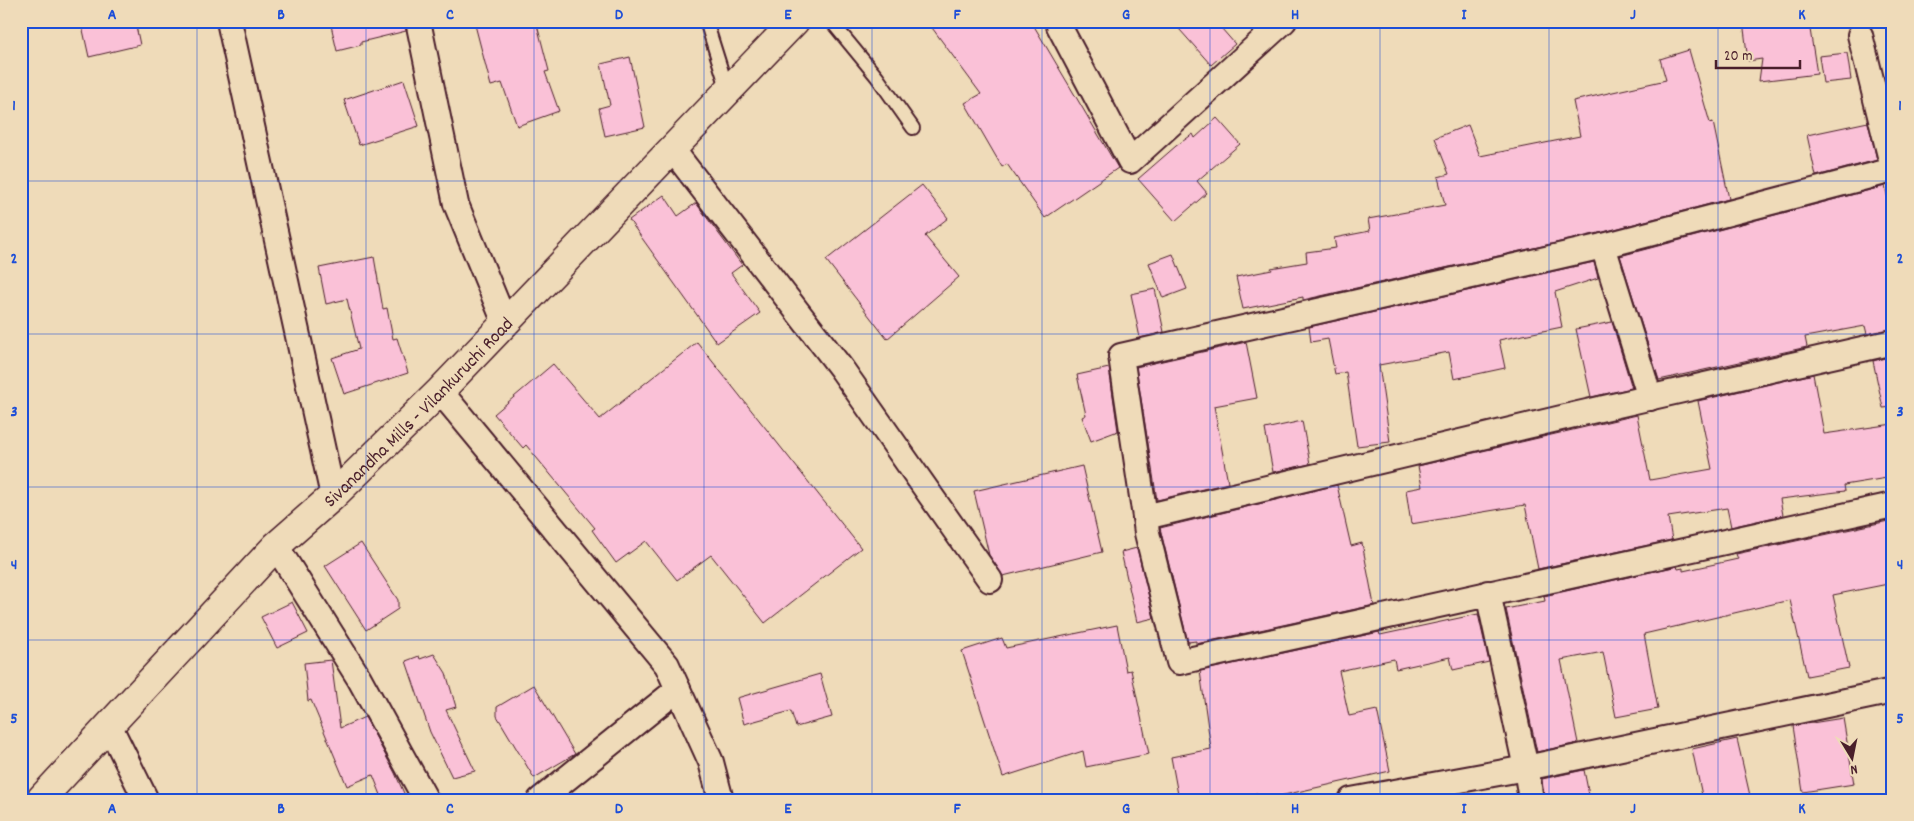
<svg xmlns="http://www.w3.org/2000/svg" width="1914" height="821" font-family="Dekko,sans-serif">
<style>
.building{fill:#fac1d7;stroke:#4a1f2b}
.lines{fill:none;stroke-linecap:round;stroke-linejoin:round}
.service-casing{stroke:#4a1f2b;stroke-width:16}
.minor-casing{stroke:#4a1f2b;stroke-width:28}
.secondary-casing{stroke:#4a1f2b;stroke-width:31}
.service{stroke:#efdbb9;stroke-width:12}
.minor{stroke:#efdbb9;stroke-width:24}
.secondary{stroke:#efdbb9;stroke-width:28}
.grid{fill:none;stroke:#1d4ed8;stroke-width:1;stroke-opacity:0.55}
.labels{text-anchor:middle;stroke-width:4.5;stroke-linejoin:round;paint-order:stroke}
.street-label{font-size:19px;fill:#4a1f2b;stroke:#efdbb9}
.neatline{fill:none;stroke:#1d4ed8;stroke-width:2}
.grid-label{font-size:16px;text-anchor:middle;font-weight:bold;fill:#1d4ed8}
</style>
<rect width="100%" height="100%" fill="#efdbb9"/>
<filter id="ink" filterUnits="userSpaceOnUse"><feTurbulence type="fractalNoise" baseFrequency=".02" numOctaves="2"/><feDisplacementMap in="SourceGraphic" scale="10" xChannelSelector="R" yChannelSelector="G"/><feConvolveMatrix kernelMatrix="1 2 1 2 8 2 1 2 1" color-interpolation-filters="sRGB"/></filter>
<g filter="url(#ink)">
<!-- building -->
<g class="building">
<path d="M81,21H135L140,45L89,57Z"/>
<path d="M330,21H405L406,31L361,42V45L337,51Z"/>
<path d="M474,21H536L549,71L545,72L559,111L517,126L502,83L491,86Z"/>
<path d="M927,21H1031L1118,168L1045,218L1007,164L1002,167L965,103L981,94Z"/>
<path d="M1172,21H1215L1235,44L1211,65Z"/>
<path d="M1743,21H1775L1776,28L1809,23L1817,74L1759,81L1762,59L1748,61Z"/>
<path d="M1689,50L1710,123L1713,122L1729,199L1600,233L1303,300V297L1243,309L1236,277L1272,270L1271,268L1307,262L1306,252L1336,248L1334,238L1370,231L1368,219L1445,205L1438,177L1449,174L1435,138L1468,125L1480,156L1580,136L1573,101L1666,80L1660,59Z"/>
<path d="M1847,53L1851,80L1823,83L1819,56Z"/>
<path d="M630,57L645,127L605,136L599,108L610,105L601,64Z"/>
<path d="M404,80L419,126L359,145L344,100Z"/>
<path d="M1217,118L1240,144L1197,181L1207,193L1175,221L1138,179L1176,146L1193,134L1195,138Z"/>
<path d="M1868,122L1877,160L1816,176L1807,135Z"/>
<path d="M922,185L948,218L925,236L959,277L887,339L826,260Z"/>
<path d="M1885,186L1893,221V329L1867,334L1865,326L1805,337L1807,347L1659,380L1620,256Z"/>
<path d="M664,195L678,216L696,203L742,265L731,273L760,313L717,343L629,220Z"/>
<path d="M1173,254L1187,289L1163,298L1149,263Z"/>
<path d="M374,257L383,309L387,308L393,339L397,338L408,373L344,394L332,358L359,349L347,299L326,304L319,268Z"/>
<path d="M1594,262L1598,278L1555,292L1562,327L1499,340L1505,368L1454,379L1449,352L1379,365L1390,442L1357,446L1346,372L1335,374L1328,339L1311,342L1309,327Z"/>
<path d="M1155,289L1164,332L1140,338L1131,294Z"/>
<path d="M1612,322L1632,388L1591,397L1576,329Z"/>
<path d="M697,342L861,548L765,623L711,555L677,580L646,541L616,563L592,530L595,528L526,445L523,448L494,414L553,364L600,419Z"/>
<path d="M1246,342L1257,398L1214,406L1228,483L1157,500L1136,367Z"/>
<path d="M1893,356V407L1883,408L1873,361Z"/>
<path d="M1109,368L1118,431L1091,441L1082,417L1086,415L1077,375Z"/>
<path d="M1813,374L1824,434L1893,424V477L1844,485L1845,491L1780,499L1783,515L1731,527L1727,508L1668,517L1672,540L1538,569L1525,505L1411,524L1406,490L1422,487L1418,466L1637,415L1650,480L1712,469L1698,401Z"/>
<path d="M1302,421L1310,464L1273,472L1265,429Z"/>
<path d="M1082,466L1102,552L1003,576L989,555L974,491Z"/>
<path d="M1337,485L1351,546L1362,543L1374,605L1196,644V641L1188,642L1160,528Z"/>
<path d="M1893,520V583L1833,595L1849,668L1807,676L1790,600L1644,634L1658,709L1616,717L1603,652L1561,660L1578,743L1537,752L1506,609L1545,601L1544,596L1677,566L1678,569L1683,568V571L1738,559L1736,554Z"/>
<path d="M361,543L398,600V609L366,630L325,566Z"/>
<path d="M1137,548L1154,618L1137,622L1121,552Z"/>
<path d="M292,602L308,633L277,648L261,617Z"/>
<path d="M1478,614L1489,662L1453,670L1450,657L1396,669L1394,659L1339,671L1349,716L1377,710L1390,771L1262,800H1259L1257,793L1226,800H1179L1171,757L1211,749L1200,671L1379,632L1380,635Z"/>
<path d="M1117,625L1126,671L1131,670L1149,754L1086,767L1083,751L1003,777L962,651L1002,638L1006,648Z"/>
<path d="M434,654L446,673L456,707L446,710L475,771L452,777L430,732L406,661L419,656L420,659Z"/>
<path d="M331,660L340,728L365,717L395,773L407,800H383L373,775L347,786L311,700L308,701L304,663Z"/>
<path d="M820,674L832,717L796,727L791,711L744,724L737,698Z"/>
<path d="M534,685L575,754L534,778L497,716V707Z"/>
<path d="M1843,718L1854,784L1803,792L1793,726Z"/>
<path d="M1737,739L1751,800H1703L1692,749Z"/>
<path d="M1584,770L1590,800H1544L1542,779Z"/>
</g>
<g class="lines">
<defs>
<g id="service">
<path d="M706,21L728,91"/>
<path d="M831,21L877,77L913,128"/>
</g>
<g id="minor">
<path d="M229,21L333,496"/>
<path d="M418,21L456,204L505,323"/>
<path d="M1064,21L1059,26L1130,161L1284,21"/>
<path d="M1860,35L1893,168"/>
<path d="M672,149L841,368L990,580"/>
<path d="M1893,170L1603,246L1121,356L1145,517L1578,414L1893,342"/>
<path d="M1603,246L1650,398"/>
<path d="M440,391L667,665L711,762L721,800"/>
<path d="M1145,517L1147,533L1179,662L1893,505"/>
<path d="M276,546L359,678L426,800"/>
<path d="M109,725L146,800"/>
<path d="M540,800L678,689"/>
<path d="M1351,800L1526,768L1488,593"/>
<path d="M1531,800L1526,768L1893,691"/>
</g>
<g id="secondary">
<path id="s1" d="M40,800L276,546L333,496L440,391L795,21"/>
</g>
</defs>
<!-- service casing -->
<use href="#service" class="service-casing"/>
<!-- minor casing -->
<use href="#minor" class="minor-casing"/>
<!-- secondary casing -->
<use href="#secondary" class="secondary-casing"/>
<!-- service -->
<use href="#service" class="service"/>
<!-- minor -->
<use href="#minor" class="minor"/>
<!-- secondary -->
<use href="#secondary" class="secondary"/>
</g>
</g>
<!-- grid -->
<path class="grid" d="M197,21V800M366,21V800M534,21V800M704,21V800M872,21V800M1042,21V800M1210,21V800M1380,21V800M1549,21V800M1718,21V800M21,181H1893M21,334H1893M21,487H1893M21,640H1893"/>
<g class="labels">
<!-- street labels -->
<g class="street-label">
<text dy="7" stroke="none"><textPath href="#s1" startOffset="542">Sivanandha Mills - Vilankuruchi Road</textPath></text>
</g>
</g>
<!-- margin -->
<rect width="1914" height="821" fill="none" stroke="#efdbb9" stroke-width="55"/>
<!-- north arrow -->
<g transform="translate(1852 758) rotate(170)" stroke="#efdbb9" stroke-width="4" paint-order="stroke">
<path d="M0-4L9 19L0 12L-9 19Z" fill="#4a1f2b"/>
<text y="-8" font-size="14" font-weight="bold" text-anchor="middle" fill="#4a1f2b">N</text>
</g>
<!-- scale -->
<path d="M1716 60v8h84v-8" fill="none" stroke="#4a1f2b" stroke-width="2.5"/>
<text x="1724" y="60" font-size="15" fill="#4a1f2b" stroke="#efdbb9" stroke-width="4" paint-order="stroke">20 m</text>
<rect x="28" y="28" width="1858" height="766" class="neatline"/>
<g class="grid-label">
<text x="112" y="19">A</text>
<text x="281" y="19">B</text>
<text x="450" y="19">C</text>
<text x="619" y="19">D</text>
<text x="788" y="19">E</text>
<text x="957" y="19">F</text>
<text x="1126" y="19">G</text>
<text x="1295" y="19">H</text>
<text x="1464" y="19">I</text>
<text x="1633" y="19">J</text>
<text x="1802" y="19">K</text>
<text x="14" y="110">1</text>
<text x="1900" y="110">1</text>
<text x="14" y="263">2</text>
<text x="1900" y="263">2</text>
<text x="14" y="416">3</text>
<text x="1900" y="416">3</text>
<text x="14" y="569">4</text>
<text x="1900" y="569">4</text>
<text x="14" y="723">5</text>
<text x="1900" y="723">5</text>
<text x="112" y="813">A</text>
<text x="281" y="813">B</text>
<text x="450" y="813">C</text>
<text x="619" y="813">D</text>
<text x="788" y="813">E</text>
<text x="957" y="813">F</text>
<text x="1126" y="813">G</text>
<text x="1295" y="813">H</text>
<text x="1464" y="813">I</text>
<text x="1633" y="813">J</text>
<text x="1802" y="813">K</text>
</g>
</svg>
